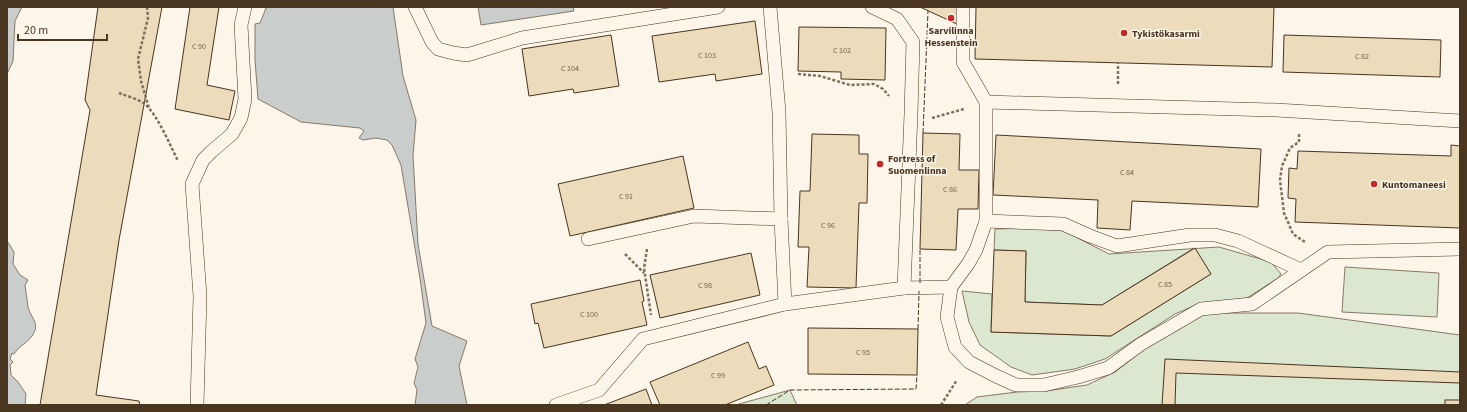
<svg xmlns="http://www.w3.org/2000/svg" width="1467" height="412" font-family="'Source Sans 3',sans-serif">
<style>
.green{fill:#dce7d0;stroke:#887966}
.water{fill:#c9cecd;stroke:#887966}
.building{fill:#ecdcbc;stroke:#4a3520}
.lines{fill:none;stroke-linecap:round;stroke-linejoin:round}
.service-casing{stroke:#4a3520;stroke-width:14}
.path{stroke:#7f6f5c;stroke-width:2.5;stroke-dasharray:3 2;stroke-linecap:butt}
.service{stroke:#fbf6e9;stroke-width:13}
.fence{stroke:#4a3520;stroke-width:1;stroke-dasharray:5 2;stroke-linecap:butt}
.poi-dot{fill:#c62828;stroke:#fbf6e9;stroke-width:1.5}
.labels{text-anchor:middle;stroke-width:3;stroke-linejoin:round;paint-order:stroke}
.number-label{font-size:8px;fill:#725f47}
.poi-label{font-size:10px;font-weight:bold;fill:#4a3520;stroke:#fbf6e9;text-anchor:start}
</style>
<rect width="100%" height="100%" fill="#fbf6e9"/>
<!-- green -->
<g class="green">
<path d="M1038,228L1064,231L1109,254L1219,247L1271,262L1281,274L1278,278L1241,302L1198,304L1175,314L1105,359L1075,369L1032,375L1011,367L980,345L969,322L962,291L992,294L991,332L1111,336L1211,274L1194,248L1102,305L1025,302L1026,251L994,250L995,229Z"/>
<path d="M1345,267L1439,273L1437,317L1342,312Z"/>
<path d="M1206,313H1298L1460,335V405H965L977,397L1017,392L1046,391L1087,385L1115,372L1146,348Z"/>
<path d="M790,390L797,405H737L739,404Z"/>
</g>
<!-- water -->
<g class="water">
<path d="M7,7H22L15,21L13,61L7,74Z"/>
<path d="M269,7H393L403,76L416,120L413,156L418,244L432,326L467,341L459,366L467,405H415L417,390L414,383L418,367L415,359L426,323L420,278L401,165L392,145L387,140L376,138L363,140L359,138L364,131L360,128L301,122L258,99L255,60V24L260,23L266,8Z"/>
<path d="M478,7H573L574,11L481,25Z"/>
<path d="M7,241L14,252L13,264L20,275L28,280L25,285C26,292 27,299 28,307C31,319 41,323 32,336C27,343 19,346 14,354L12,353L10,359L13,362L10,365L11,375L18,382L26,394L25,405H7Z"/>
</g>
<!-- building -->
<g class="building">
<path d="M98,7H162L119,240L96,395L139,401L140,405H40L90,110L85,100Z"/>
<path d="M190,7H219L207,85L235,91L229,120L175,109Z"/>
<path d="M920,7H957L959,25Z"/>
<path d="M976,7H1274L1272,67L975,59Z"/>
<path d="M755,21L762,74L716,81L715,74L659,82L652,36Z"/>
<path d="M799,27L886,28L885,80L841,79V72L798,71Z"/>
<path d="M611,35L619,86L574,93L573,89L529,96L522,49Z"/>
<path d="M1284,35L1441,40L1440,77L1283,72Z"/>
<path d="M923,133L960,134L959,170H979L978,209H958L956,250L920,249Z"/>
<path d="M812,134L859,135V154H868L867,203H859L856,288L807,287L809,247H798L800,191H810Z"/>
<path d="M996,135L1261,149L1258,207L1132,201L1130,230L1097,228L1098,200L993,195Z"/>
<path d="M1451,145L1460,146V228L1295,222L1296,199L1288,198L1289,168L1297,169L1298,151L1451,156Z"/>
<path d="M683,156L694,208L570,236L558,184Z"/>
<path d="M1195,248L1211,274L1111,336L991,332L994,250L1026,251L1025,302L1102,305Z"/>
<path d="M751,253L760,295L660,318L650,275Z"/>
<path d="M640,280L644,301L642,302L647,325L544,348L538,323L535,324L531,304Z"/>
<path d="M808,328L918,329L917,375L808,374Z"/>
<path d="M748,342L759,369L766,366L774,385L725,405H660L650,382Z"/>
<path d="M1165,359L1460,372V383L1176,373L1175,405H1162Z"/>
<path d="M646,389L652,405H604Z"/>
<rect x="1445" y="400" width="15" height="5"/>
</g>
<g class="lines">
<defs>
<g id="service">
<path d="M415,7L432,42L438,49L453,53L467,55L522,38L718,7"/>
<path d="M770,7L779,112L781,219L785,304"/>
<path d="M872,7L897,19L913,42L911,114L904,288"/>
<path d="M963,7V62L986,102V221L976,250L968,264L951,287L947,317L955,347L969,362L996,376L1016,385H1044L1078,377L1108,368L1141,344L1201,309L1252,304L1328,252L1460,249"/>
<path d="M986,102L1276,110L1460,121"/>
<path d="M986,221L1063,224L1090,236L1117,246L1190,235H1215L1238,241L1301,270"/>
<path d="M588,239L694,216L781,219"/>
<path d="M197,405L200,296L192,184L203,160L212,151L232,134L241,118L245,99L241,25L245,7"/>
<path d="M556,405L599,390L643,339L785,304L904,288L951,287"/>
</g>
</defs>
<!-- service casing -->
<use href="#service" class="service-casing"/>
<!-- path -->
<g class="path">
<path d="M147,7L148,18L138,59L141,81L149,108"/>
<path d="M798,74L820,76L850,85L874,84L883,89L889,96"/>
<path d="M1118,84V63"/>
<path d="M119,93C127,96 138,99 145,104C158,116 170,145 178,161"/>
<path d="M932,118L964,109"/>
<path d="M1299,134V142L1290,148L1282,166L1280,180L1284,213L1293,234L1305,242"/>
<path d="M647,249L644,268L651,315"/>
<path d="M625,254L644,273"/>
<path d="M941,405L957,380"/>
</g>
<!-- service -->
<use href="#service" class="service"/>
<!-- fence -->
<g class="fence">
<path d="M923,133L928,11"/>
<path d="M920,283V249"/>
<path d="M918,329L919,291"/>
<path d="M766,405L790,390L916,389L917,375"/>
</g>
</g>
<!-- markers -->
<g class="poi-dot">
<circle cx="951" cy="18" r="4"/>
<circle cx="1124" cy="33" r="4"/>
<circle cx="880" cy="164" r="4"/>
<circle cx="1374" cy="184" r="4"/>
</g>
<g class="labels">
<!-- number labels -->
<g class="number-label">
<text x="199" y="49">C 90</text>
<text x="842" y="53">C 102</text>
<text x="707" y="58">C 103</text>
<text x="1362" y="59">C 82</text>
<text x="570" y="71">C 104</text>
<text x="1127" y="175">C 84</text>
<text x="950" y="192">C 86</text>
<text x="626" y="199">C 91</text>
<text x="828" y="228">C 96</text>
<text x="1165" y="287">C 85</text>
<text x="705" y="288">C 98</text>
<text x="589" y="317">C 100</text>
<text x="863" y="355">C 95</text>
<text x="718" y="378">C 99</text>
</g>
<!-- poi labels -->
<g class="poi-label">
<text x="951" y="34" text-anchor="middle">Sarvilinna<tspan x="951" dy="12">Hessenstein</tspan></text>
<text x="1132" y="37">Tykistökasarmi</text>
<text x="888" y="162">Fortress of<tspan x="888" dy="12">Suomenlinna</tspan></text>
<text x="1382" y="188">Kuntomaneesi</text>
</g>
</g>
<!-- border -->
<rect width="1467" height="412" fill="none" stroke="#4a3520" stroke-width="16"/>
<!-- scale -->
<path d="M18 34v6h89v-6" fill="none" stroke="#4a3520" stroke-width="2"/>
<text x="24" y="34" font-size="12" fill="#4a3520" stroke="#fbf6e9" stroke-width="3" paint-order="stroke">20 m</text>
</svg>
